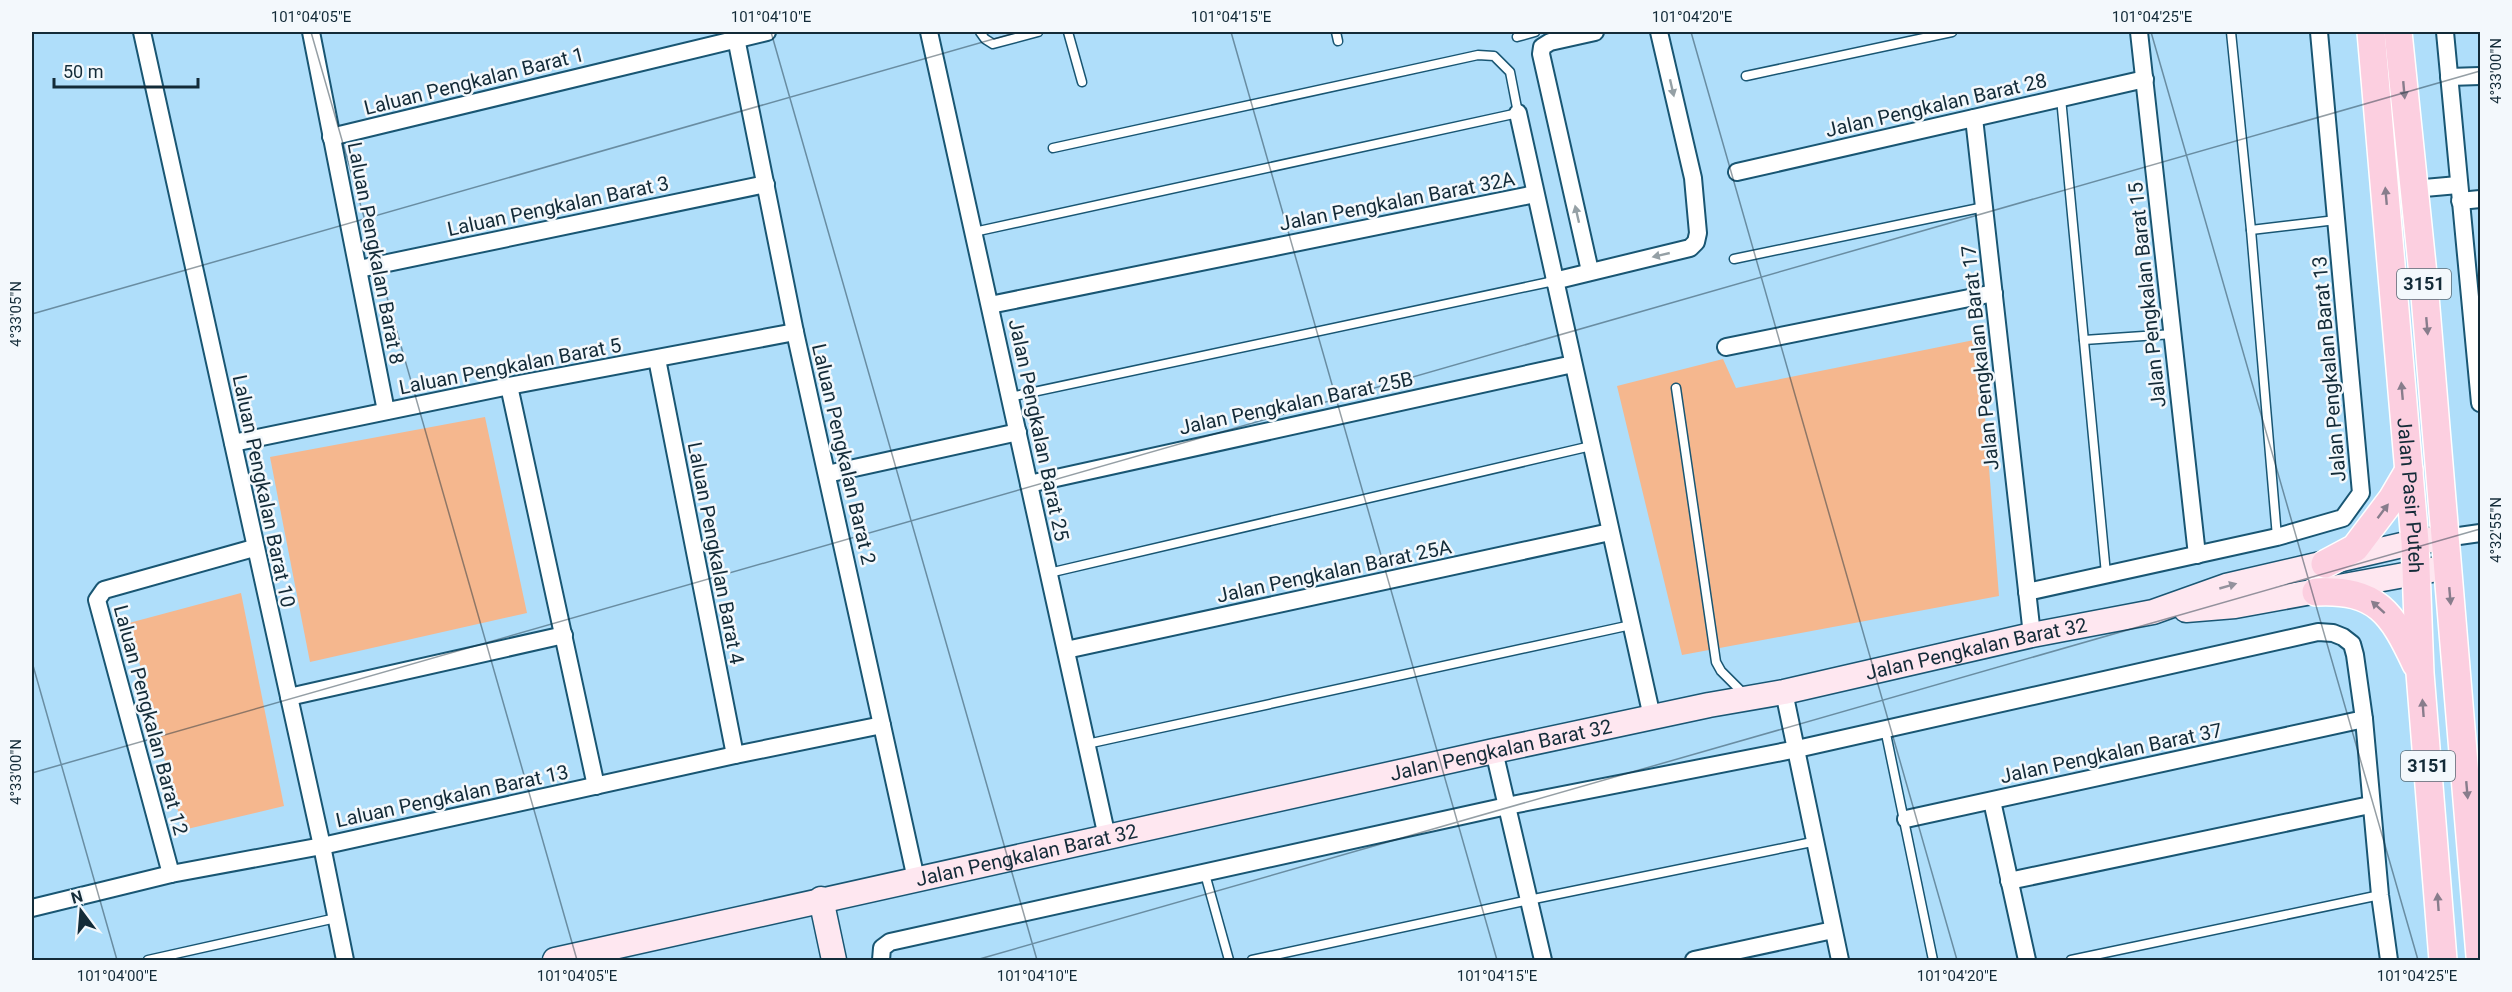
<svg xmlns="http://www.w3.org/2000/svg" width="2512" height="992" font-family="Roboto,sans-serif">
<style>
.green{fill:#f5b78e}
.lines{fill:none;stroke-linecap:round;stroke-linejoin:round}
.lane-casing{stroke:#195673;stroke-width:11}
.street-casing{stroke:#195673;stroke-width:20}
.secondary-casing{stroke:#195673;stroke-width:27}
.primary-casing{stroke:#fff;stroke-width:30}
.lane{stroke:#fff;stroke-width:8}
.street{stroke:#fff;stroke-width:16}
.secondary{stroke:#fee7f0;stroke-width:24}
.primary{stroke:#fccfe0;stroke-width:27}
.oneway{fill:#95a0a5}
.oneway2{fill:#887d8c}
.oneway3{fill:#94929d}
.ticks{fill:none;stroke:#132b38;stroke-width:1.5;stroke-opacity:0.45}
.labels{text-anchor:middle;stroke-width:5;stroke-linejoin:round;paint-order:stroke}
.shield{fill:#f3f8fc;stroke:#566873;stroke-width:1.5}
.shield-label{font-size:18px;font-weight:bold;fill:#132b38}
.street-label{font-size:20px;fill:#132b38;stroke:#f3f8fc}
.neatline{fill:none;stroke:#132b38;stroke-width:2}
.ticks-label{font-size:15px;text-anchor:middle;fill:#132b38}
</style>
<rect width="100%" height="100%" fill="#afdefa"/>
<!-- green -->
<g class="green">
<path d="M1979,339L1999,596L1682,655L1617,386L1723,359L1736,388Z"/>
<path d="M485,417L527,613L310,662L270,457Z"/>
<path d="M241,593L284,806L183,830L129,623Z"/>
</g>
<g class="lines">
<defs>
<g id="lane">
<path d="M980,32L985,39L993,44L1038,32"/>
<path d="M1068,32L1082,82"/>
<path d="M1336,32L1338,41"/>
<path d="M2231,32L2251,230L2277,537"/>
<path d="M1517,37L1535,32"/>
<path d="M1746,76L1952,32"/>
<path d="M2061,98L2106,574"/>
<path d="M2251,230L2336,220"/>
<path d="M974,232L1518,113L1510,72L1494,56L1478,55L1053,148"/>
<path d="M1734,259L1984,207"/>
<path d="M2084,340L2173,334"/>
<path d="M1676,388L1716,662L1721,671L1746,696"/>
<path d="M1010,397L1554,281"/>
<path d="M1049,573L1591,446"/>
<path d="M1885,729L1933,960"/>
<path d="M1087,744L1631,625"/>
<path d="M1205,874L1229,960"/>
<path d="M148,960L336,918"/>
<path d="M1252,960L1529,900L1817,841"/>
<path d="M2071,960L2380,895"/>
</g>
<g id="street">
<path d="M142,32L322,846L345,960"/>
<path d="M311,32L386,411"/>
<path d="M929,32L1107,837"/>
<path d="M2139,32L2197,555"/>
<path d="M2445,32L2480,403"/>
<path d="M736,38L795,332L916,879"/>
<path d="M2449,77L2480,76"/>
<path d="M1518,113L1652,717"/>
<path d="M1974,118L2032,635"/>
<path d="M331,137L767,32"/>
<path d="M1737,172L2145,79"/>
<path d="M2413,189L2458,185"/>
<path d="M2460,201L2480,199"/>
<path d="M359,269L766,184"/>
<path d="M1590,271L1541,54L1542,47L1550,42L1595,32"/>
<path d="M1554,281L1690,248L1696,242L1698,233L1693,178L1659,32"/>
<path d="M990,305L1535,194"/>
<path d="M1726,347L1994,293"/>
<path d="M657,359L735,755"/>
<path d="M509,386L596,786"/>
<path d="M233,443L509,386L795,332"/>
<path d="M827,474L1018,432"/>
<path d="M1029,484L1573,364"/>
<path d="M2445,538L2480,533"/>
<path d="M2027,592L2277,537L2343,518L2361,493L2319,32"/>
<path d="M1066,650L1610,532"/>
<path d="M1784,692L1840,960"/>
<path d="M289,697L564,635"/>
<path d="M1494,751L1543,960"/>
<path d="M1992,801L2027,960"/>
<path d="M1906,819L2364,719"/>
<path d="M171,874L97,600L104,590L254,548"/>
<path d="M2009,881L2370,805"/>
<path d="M32,908L171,874L322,846L735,755L882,725"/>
<path d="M881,960L882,948L890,942L1507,806L1797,749L2318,632L2333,633L2343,637L2352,644L2355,655L2364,719L2380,895L2389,960"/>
<path d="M1694,960L1833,930"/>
</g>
<g id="secondary">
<path d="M2186,610L2235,606L2448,567"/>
<path d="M821,899L834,960"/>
<path id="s1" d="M555,960L1494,751L1709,705L1784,692L2032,635L2153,612L2226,586L2415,542L2445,538"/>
</g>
<g id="primary">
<path id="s2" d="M2371,32L2415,542L2420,673L2443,960"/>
<path d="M2398,32L2424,284L2480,956"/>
<path d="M2325,564L2355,548L2392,499L2409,470"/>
<path d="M2316,592C2377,589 2392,613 2416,664"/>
</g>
</defs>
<!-- lane casing -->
<use href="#lane" class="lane-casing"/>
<!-- street casing -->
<use href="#street" class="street-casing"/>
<!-- secondary casing -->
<use href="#secondary" class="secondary-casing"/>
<!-- primary casing -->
<use href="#primary" class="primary-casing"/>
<!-- lane -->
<use href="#lane" class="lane"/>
<!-- street -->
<use href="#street" class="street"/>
<!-- secondary -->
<use href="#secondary" class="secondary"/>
<!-- primary -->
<use href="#primary" class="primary"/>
</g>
<!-- one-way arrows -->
<defs><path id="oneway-solid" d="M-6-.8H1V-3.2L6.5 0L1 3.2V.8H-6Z" transform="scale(1.5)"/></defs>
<g class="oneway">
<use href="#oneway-solid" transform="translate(1672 88) rotate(77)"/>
<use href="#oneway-solid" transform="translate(1577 214) rotate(-103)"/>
<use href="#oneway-solid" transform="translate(1661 255) rotate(167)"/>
</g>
<g class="oneway2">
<use href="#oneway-solid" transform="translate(2404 90) rotate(85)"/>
<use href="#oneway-solid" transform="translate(2386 196) rotate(-95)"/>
<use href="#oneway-solid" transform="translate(2427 326) rotate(85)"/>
<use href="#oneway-solid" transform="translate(2402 391) rotate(-95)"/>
<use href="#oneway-solid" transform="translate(2383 511) rotate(-53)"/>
<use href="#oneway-solid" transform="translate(2450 596) rotate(85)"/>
<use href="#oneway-solid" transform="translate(2378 607) rotate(-138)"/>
<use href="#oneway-solid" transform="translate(2423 708) rotate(-94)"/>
<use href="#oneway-solid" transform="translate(2467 790) rotate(85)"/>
<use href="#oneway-solid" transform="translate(2438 902) rotate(-94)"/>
</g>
<use class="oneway3" href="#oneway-solid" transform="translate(2228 586) rotate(-16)"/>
<!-- ticks -->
<path class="ticks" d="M311,32L577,960M771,32L1037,960M1231,32L1497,960M1691,32L1957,960M2151,32L2418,960M32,314L1018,32M32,662L117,960M32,773L2480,71M976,960L2480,529"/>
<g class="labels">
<!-- shield labels -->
<g class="shield">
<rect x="2397" y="269" width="54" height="30" rx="4.5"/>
<rect x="2401" y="751" width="54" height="30" rx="4.5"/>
</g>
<g class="shield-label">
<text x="2424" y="290">3151</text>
<text x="2428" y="772">3151</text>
</g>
<!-- street labels -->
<g class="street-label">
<text transform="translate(474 81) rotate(-14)" y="7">Laluan Pengkalan Barat 1</text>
<text transform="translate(1936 105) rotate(-13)" y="7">Jalan Pengkalan Barat 28</text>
<text transform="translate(1397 201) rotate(-11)" y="7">Jalan Pengkalan Barat 32A</text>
<text transform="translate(558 206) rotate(-12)" y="7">Laluan Pengkalan Barat 3</text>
<text transform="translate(376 253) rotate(79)" y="7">Laluan Pengkalan Barat 8</text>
<text transform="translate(2147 295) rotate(-96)" y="7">Jalan Pengkalan Barat 15</text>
<text transform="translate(1980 358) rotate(-96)" y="7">Jalan Pengkalan Barat 17</text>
<text transform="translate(510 366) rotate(-11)" y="7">Laluan Pengkalan Barat 5</text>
<text transform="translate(2329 369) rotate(-95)" y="7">Jalan Pengkalan Barat 13</text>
<text transform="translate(1296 403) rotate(-12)" y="7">Jalan Pengkalan Barat 25B</text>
<text transform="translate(1039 430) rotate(78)" y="7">Jalan Pengkalan Barat 25</text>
<text transform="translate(844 454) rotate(77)" y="7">Laluan Pengkalan Barat 2</text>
<text transform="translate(264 491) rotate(78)" y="7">Laluan Pengkalan Barat 10</text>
<text dy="7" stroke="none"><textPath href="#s2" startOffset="465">Jalan Pasir Puteh</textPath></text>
<text transform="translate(716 553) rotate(79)" y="7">Laluan Pengkalan Barat 4</text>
<text transform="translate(1334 571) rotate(-12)" y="7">Jalan Pengkalan Barat 25A</text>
<text dy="7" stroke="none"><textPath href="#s1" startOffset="1455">Jalan Pengkalan Barat 32</textPath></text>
<text transform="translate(151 720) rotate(75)" y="7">Laluan Pengkalan Barat 12</text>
<text dy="7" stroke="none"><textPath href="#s1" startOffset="969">Jalan Pengkalan Barat 32</textPath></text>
<text transform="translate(2111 753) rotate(-12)" y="7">Jalan Pengkalan Barat 37</text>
<text transform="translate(452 796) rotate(-12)" y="7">Laluan Pengkalan Barat 13</text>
<text dy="7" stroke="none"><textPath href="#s1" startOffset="483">Jalan Pengkalan Barat 32</textPath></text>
</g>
</g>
<!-- border -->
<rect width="2512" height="992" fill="none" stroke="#f3f8fc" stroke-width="66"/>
<!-- north arrow -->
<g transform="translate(81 911) rotate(344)" stroke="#f3f8fc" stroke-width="4.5" paint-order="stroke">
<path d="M0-4.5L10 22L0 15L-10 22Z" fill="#132b38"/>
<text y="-9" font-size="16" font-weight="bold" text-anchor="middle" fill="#132b38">N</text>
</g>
<!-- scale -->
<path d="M54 78v9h144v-9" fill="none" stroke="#132b38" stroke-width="3"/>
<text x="63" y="78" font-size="18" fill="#132b38" stroke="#f3f8fc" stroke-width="4.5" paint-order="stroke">50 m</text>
<rect x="33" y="33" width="2446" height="926" class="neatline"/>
<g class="ticks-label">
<text x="311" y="22">101°04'05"E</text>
<text x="771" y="22">101°04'10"E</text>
<text x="1231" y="22">101°04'15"E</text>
<text x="1692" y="22">101°04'20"E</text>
<text x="2152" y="22">101°04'25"E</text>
<text transform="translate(2496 71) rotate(-90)" y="5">4°33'00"N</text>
<text transform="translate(16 314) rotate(-90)" y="5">4°33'05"N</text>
<text transform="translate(2496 530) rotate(-90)" y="5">4°32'55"N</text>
<text transform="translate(16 772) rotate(-90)" y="5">4°33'00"N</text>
<text x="117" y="981">101°04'00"E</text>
<text x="577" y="981">101°04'05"E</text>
<text x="1037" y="981">101°04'10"E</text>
<text x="1497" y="981">101°04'15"E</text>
<text x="1957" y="981">101°04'20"E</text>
<text x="2417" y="981">101°04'25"E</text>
</g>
</svg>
